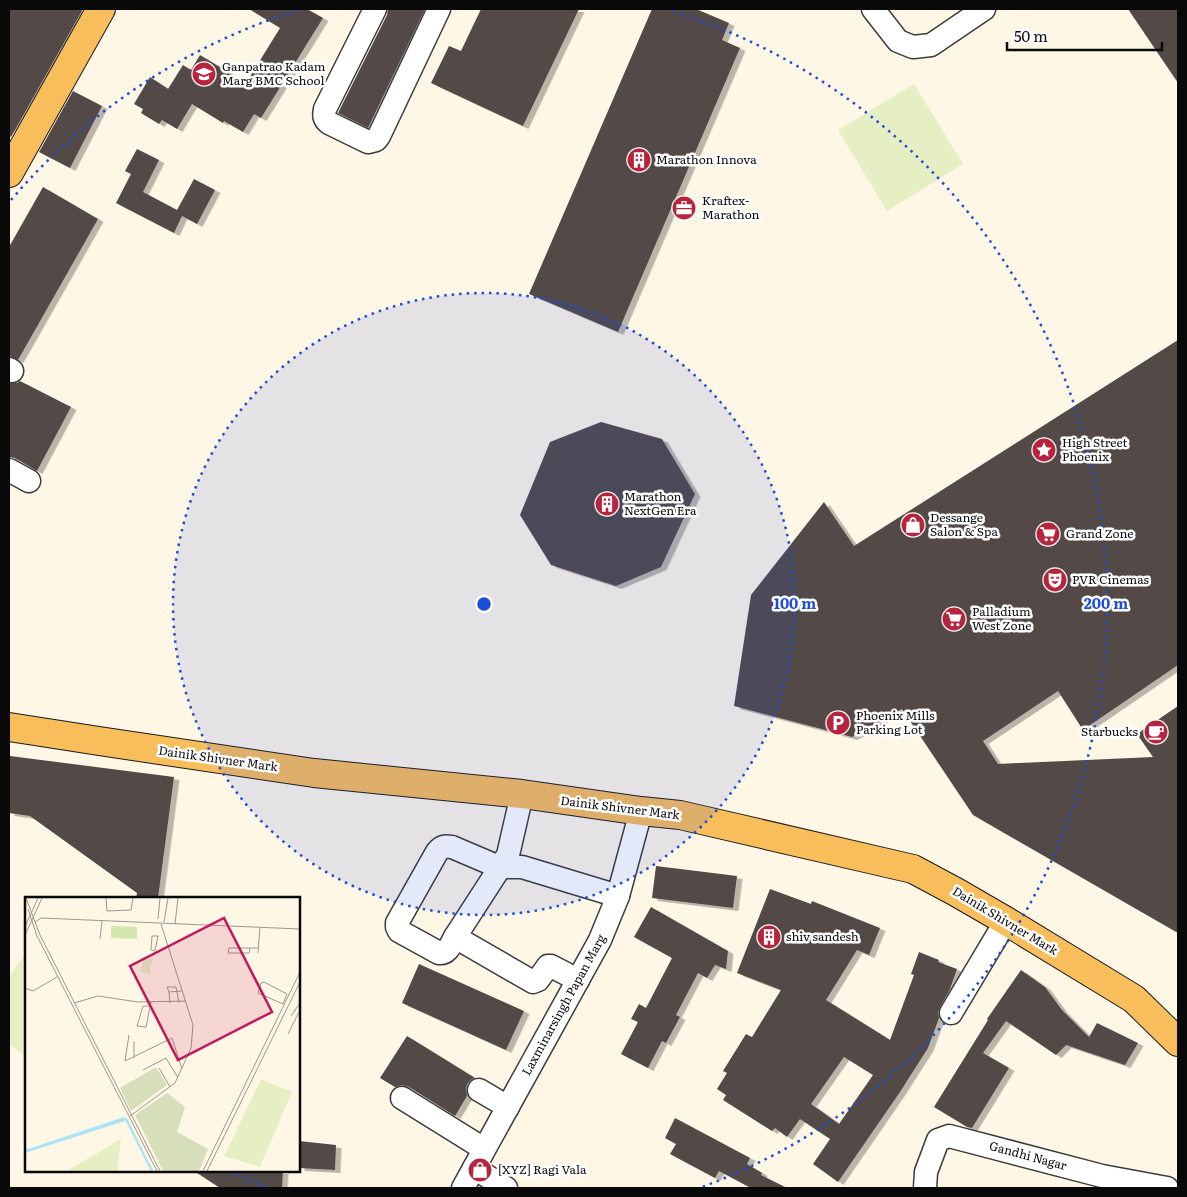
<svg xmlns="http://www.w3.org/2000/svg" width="1187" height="1197" font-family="Literata,serif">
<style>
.pitch{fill:#e5efc3}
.building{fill:#524946;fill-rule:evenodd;filter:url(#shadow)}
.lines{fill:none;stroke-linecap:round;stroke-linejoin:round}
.minor-casing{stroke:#3c3c3c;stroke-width:25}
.major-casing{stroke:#1a1a1a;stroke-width:30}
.minor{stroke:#fff;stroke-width:22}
.major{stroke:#f8be5c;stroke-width:28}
.ring{fill:none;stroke:#1d4ed8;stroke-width:2.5;stroke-dasharray:2.5 5}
.labels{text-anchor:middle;stroke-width:5;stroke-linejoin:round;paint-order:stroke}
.poi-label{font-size:12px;fill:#090909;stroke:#fff;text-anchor:start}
.street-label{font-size:12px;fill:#090909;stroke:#fff}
.inset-river{fill:none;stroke:#abe3f5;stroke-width:2.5}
.inset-road{fill:none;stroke:#9d988e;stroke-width:1}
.view{fill:#c2185b;fill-opacity:0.15;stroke:#c2185b;stroke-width:2.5}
.inset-edge{fill:none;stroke:#090909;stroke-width:2.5}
.centre{fill:#1d4ed8;stroke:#fff;stroke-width:2.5}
.ring-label{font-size:15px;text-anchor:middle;font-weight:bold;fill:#1d4ed8;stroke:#fff;stroke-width:5;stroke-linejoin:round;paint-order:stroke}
</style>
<defs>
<filter id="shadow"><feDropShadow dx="5.5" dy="3" stdDeviation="0" flood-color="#0004"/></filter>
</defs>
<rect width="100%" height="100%" fill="#fff7e6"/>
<!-- pitch -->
<g class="pitch">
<path d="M914,84L963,164L887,211L838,130Z"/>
<path d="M26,953V1057L9,1044V977Z"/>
</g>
<!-- building -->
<g class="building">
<path d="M9,9H83L11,137L9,136Z"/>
<path d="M249,9H307L323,18L261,118L254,114L243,132L224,121L223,123L192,104L177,129L162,120L159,124L141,113L143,109L134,104L150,77L168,89L183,65L191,70L200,55L246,83L280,28Z"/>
<path d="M388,9H425L368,128L338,113L387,15Z"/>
<path d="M481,9H579L523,126L431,83L449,46L461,51Z"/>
<path d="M652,9H696L729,23L722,40L740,48L618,332L529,294Z"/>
<path d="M1128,9H1178V83Z"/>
<path d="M73,91L102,106L70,168L39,152Z"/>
<path d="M137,149L159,160L143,192L177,210L194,179L215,190L197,224L182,216L174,233L116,203L131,174L125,171Z"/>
<path d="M43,187L98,219L18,360L9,356V247Z"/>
<path d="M1178,340V665L1083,730L1058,691L983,741L998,764L1153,757L1137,734L1178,706V933L973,815L902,709L852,737L734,706L751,595L824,502L854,546Z"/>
<path d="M20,381L71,407L37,471L15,458L9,457V383H17Z"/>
<path d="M601,422L662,439L695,494L661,567L616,586L551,565L520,515L550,442Z"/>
<path d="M10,756L174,777L158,898H136L137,893L30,816L9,813V768Z"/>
<path d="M656,866L737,876L733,908L652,898Z"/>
<path d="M770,889L811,904L812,901L880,928L869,955L857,950L826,1000L890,1040L914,975L911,974L919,952L939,960L938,962L957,969L950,989L940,1007L938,1012L939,1018L928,1048L900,1092L838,1182L813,1164L830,1139L800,1119L787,1137L775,1128L772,1131L723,1100L726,1095L717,1089L727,1073L723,1071L746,1034L752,1037L781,990L737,973ZM844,1057L873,1075L839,1124L811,1104Z"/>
<path d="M651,907L728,951L726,969L715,965L707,978L698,973L676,1015L680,1017L666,1043L662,1041L648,1068L621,1054L638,1022L631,1019L639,1004L646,1008L672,958L634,937Z"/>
<path d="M419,964L524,1011L506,1050L402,1003Z"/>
<path d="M1021,970L1045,987L1062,1010L1089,1037L1097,1023L1138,1043L1125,1065L1066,1045L1056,1055L1006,1021L983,1053L1009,1068L972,1128L967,1127L934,1107L988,1020L987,1019Z"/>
<path d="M407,1036L475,1078L472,1079L467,1084L466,1089L467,1096L455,1116L409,1087L402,1085L395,1087L380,1078Z"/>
<path d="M675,1118L750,1158L747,1164L762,1173L761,1175L787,1188H751L719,1171L715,1178L670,1154L676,1144L665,1138Z"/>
<path d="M299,1141L336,1145L335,1170L299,1168Z"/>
<path d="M194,1171H283L282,1188H220Z"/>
</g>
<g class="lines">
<defs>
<g id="minor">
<path d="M375,9L325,109C324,115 323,118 329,123L368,142L376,140L379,136L439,9"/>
<path d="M873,9L898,41L913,47L931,45L984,9"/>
<path d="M9,369L12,371"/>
<path d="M9,470L29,481"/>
<path d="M522,794L508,855L455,937L533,982L538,980L548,966H551L578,980"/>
<path d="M455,937C451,944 448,954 439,953L399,931L397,927V923L437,852C442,846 445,846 452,847L499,867H522L618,896"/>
<path d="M951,1013L1006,921"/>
<path d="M479,1090L508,1107"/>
<path d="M402,1098L484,1149"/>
<path d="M474,1168L506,1188"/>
<path d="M463,1188L600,940L618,896L641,811"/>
<path d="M925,1188L926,1172L938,1140L949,1136L1102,1176L1167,1188"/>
</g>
<g id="major">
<path d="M9,173L101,9"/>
<path d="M9,727L99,741L314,773L522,794L641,811L680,815L913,869L956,892L1006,921L1134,999L1178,1042"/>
</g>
</defs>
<!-- minor casing -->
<use href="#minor" class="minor-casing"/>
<!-- major casing -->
<use href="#major" class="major-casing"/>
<!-- minor -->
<use href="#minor" class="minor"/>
<!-- major -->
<use href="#major" class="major"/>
</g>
<!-- distance rings -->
<circle cx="484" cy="604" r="311" fill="#1d4ed8" fill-opacity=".12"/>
<g class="ring">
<circle cx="484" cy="604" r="311"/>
<path d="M266 1187A622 622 0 0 1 231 1172M11 200A622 622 0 0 1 302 9M666 9A622 622 0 0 1 702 1187"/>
</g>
<!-- icons -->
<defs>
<symbol id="school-disc" viewBox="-11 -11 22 22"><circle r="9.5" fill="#b7243d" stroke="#fff"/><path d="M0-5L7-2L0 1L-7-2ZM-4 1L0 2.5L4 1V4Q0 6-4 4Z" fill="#fff"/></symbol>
<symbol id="building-disc" viewBox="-11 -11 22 22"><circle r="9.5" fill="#b7243d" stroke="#fff"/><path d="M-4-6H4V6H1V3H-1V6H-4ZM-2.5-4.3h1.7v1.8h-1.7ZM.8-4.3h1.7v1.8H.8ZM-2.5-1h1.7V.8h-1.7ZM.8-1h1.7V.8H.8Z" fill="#fff"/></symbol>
<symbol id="office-disc" viewBox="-11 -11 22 22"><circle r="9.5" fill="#b7243d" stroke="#fff"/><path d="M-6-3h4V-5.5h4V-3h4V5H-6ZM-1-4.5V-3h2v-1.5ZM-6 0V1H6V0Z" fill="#fff"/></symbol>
<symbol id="sight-disc" viewBox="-11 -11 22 22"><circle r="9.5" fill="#b7243d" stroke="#fff"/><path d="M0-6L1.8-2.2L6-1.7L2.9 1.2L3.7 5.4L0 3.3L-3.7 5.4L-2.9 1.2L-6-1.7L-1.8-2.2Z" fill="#fff"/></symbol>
<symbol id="shop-disc" viewBox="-11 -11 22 22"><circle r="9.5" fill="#b7243d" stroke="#fff"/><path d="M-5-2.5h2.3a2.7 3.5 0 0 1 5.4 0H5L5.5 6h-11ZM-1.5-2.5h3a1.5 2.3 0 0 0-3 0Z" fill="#fff"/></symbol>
<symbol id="supermarket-disc" viewBox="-11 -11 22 22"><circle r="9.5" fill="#b7243d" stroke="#fff"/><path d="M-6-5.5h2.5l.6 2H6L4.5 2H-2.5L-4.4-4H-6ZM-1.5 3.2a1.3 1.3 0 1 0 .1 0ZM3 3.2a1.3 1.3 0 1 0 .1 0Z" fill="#fff"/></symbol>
<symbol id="theatre-disc" viewBox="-11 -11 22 22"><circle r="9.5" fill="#b7243d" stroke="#fff"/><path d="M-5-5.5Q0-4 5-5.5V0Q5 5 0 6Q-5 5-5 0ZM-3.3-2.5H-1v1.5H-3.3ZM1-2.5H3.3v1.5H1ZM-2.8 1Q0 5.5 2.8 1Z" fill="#fff"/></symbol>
<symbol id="parking-disc" viewBox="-11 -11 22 22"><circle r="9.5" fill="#b7243d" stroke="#fff"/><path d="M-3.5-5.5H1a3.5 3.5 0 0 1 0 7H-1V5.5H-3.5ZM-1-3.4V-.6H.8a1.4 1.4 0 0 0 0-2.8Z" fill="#fff"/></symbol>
<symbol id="cafe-disc" viewBox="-11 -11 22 22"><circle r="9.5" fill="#b7243d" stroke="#fff"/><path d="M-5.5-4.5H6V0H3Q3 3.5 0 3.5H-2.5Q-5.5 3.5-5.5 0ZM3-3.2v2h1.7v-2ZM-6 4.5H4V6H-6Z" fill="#fff"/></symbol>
</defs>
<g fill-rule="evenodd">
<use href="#school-disc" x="190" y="60" width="28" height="28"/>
<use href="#building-disc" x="625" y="146" width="28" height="28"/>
<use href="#office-disc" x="670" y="194" width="28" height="28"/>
<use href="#sight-disc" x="1030" y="436" width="28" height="28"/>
<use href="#building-disc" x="593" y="490" width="28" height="28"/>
<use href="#shop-disc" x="899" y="511" width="28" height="28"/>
<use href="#supermarket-disc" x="1034" y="520" width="28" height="28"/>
<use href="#theatre-disc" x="1041" y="566" width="28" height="28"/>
<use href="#supermarket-disc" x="940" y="605" width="28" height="28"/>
<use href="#parking-disc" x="824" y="709" width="28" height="28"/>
<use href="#cafe-disc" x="1142" y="718" width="28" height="28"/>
<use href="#building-disc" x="755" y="923" width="28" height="28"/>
<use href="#shop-disc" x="466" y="1156" width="28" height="28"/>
</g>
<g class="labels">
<!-- poi labels -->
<g class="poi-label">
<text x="222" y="71">Ganpatrao Kadam<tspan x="222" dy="14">Marg BMC School</tspan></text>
<text x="656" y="164">Marathon Innova</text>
<text x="702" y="205">Kraftex-<tspan x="702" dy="14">Marathon</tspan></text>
<text x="1062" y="447">High Street<tspan x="1062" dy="14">Phoenix</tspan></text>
<text x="624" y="501">Marathon<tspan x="624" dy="14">NextGen Era</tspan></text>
<text x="930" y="522">Dessange<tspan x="930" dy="14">Salon &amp; Spa</tspan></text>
<text x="1066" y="538">Grand Zone</text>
<text x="1072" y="584">PVR Cinemas</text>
<text x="972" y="616">Palladium<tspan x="972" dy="14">West Zone</tspan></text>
<text x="856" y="720">Phoenix Mills<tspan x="856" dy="14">Parking Lot</tspan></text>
<text x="1138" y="736" text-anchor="end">Starbucks</text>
<text x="786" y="941">shiv sandesh</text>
<text x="498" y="1174">[XYZ] Ragi Vala</text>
</g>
<!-- street labels -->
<g class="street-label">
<text transform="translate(218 759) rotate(8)" y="4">Dainik Shivner Mark</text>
<text transform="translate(620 808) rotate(7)" y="4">Dainik Shivner Mark</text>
<text transform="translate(1005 921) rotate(31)" y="4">Dainik Shivner Mark</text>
<text transform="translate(564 1005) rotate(-61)" y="4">Laxminarsingh Papan Marg</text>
<text transform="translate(1028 1156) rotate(15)" y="4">Gandhi Nagar</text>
</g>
</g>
<!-- overview -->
<g transform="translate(25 897)">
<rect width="275" height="275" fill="#fff7e6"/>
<path d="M86,29L112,30V42L86,41Z" fill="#d4e7b1"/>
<path d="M131,170L142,188L106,214L95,191ZM142,196L160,210L152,235L183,252L174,274H138L110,218Z" fill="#d7deba"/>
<path d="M118,60L128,62L127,68H124L126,77L116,75ZM236,182L267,195L235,270L199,259ZM96,242L92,274H42Z" fill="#e5efc3"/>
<path d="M99,220L100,224L0,256V253Z" fill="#abe3f5"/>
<path class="inset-river" d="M98,223L101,222L127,274"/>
<path class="inset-road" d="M1,1L15,38L135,274M81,1L82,14L106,13L108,1M3,12L12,39L132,274M133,22L135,1M10,25L16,21L275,32M139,25L143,1M150,27L153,1M0,30L13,1M0,38L17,1M127,39H133L130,54L126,53ZM75,42L77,24M225,51L224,56H203L204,51H233M233,56L235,30M239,85L262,97L258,107L233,96L236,86ZM0,91L8,94L32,80M144,95L142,90H151L154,106M49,106L73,99L113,105L161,104M145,106L144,95L157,94M124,109H118L112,129L121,130L126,105M266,119L275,106M263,137L275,113M104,138L100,164L147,141L157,172M109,161V144M134,171L145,190M118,173L141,161L153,181M105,219L150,186L166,151L168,128L136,27M178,274L275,75M182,274L275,85"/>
<path class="view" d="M199,21L247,115L153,163L105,69Z"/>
<rect width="275" height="275" class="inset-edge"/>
</g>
<circle cx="484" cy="604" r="8" class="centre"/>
<g class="ring-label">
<text x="795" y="609">100 m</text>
<text x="1106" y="609">200 m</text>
</g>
<!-- border -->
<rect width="1187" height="1197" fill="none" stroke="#090909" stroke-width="20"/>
<!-- scale -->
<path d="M1007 42v8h155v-8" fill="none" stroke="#090909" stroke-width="2.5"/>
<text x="1014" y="42" font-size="15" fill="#090909" stroke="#ffffff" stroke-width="4" paint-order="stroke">50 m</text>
</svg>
